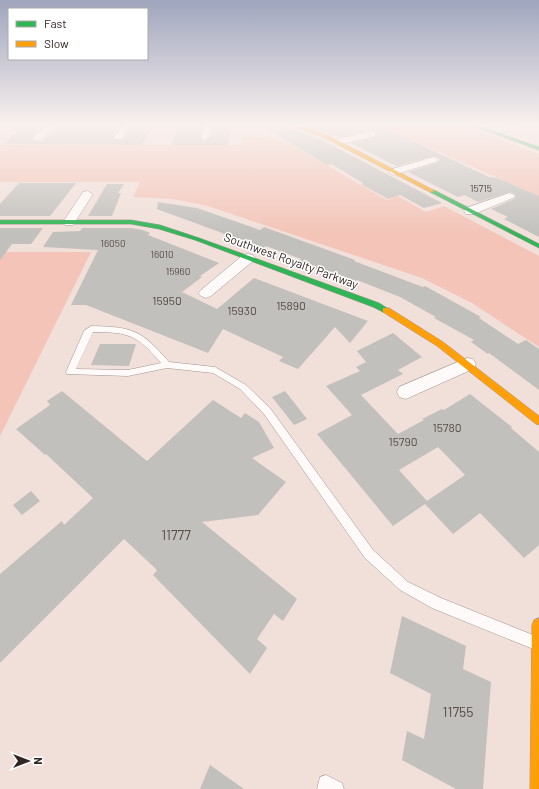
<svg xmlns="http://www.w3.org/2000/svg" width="539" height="789" font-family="Barlow,sans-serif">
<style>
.green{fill:#f3c4b7}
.building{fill:#c1c0bc;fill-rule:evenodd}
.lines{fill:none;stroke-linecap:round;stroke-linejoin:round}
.lane-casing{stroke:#a29591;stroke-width:1}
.street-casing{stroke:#a29591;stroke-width:1}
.fast-casing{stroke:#a29591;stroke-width:1}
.slow-casing{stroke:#a29591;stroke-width:1}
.lane{fill:#fdfaf9;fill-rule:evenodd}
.street{fill:#fdfaf9;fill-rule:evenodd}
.fast{fill:#30b455;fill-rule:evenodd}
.slow{fill:#ff9f0a;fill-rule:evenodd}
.labels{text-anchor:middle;stroke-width:3;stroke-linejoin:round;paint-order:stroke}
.far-number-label{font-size:10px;fill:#564c48}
.far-street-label{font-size:12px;fill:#322522;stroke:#fff}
.number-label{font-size:12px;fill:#564c48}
.near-number-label{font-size:14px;fill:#564c48}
</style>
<rect width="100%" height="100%" fill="#f1dfd9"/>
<!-- green -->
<g class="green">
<path d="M377,125H462L539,154V196Z"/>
<path d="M243,135L271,138L290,144L387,200L398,196L426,212L444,206L539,256V347L472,303L422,278L208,206L173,199L133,197L140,182H0V145H241Z"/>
<path d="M0,252H91L0,436Z"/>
</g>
<!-- building -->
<g class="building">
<path d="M63,125L120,126L113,136L115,140H122L132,126H153L142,145L4,144L24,126H44L32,138L35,142H41L57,126Z"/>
<path d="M312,125H374L389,130L489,177L497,178L539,196V237L504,219L508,217L491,209L514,199L516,196L513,193L509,192L478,202L465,195L458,197L408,172L436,163L440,160L436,157L433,156L396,166L351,143L375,137L377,135L375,131L372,130L339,137L310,126Z"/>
<path d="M179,126H202L200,137L205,142L210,137L213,126H232L228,145H171Z"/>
<path d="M262,126L297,131L320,139L442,203L424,208L400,195L388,199L361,184L363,183L331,164L327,165Z"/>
<path d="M19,183H76L50,216H0V204Z"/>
<path d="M107,184H124L118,193H121L112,216H88Z"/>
<path d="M158,202L197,208L260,230L264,227L355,260L354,261L423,287L425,286L481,317L479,318L518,344L526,340L539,349V390L489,353L488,354L471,342L474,340L434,318L436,317L400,297L357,280L356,281L331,272L329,274L297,262L301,259L266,246L263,248L157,209Z"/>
<path d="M0,228H43L31,244H12L0,260Z"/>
<path d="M82,228H131L143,230L150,233L148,235L219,263L200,276L202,277L182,292L217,309L254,278L368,321L350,343L335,327L298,369L279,361L283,357L223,329L208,353L86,305H71L98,250L43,247L53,232L80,231Z"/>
<path d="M393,333L422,357L398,370L403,374L361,395L398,434L424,420L422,419L442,409L444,410L470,394L512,427L511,428L539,452V545L524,558L480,513L453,534L425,504L393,526L317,434L352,415L326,386L360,371L356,367L366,362L357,351ZM438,447L465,475L427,501L399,470Z"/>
<path d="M100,344H136L129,366L91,365Z"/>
<path d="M62,391L147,461L213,400L241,418L245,413L259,422L274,448L252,458L286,482L258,515L202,522L297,599L283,621L274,614L257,639L267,648L250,674L153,575L157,570L124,539L0,663V574L62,521L64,525L93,498L46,454L45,455L16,429L50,405L47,401Z"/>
<path d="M285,391L307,419L294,425L272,397Z"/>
<path d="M31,491L40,501L22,515L13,505Z"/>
<path d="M402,616L466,646L463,669L491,682L483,789H456L402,760L407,731L424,739L431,694L390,673Z"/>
<path d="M210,765L244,789H200Z"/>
</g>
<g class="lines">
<defs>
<g id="lane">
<path d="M91,326C134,327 141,330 169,362L215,367L246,385L270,408L373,550L408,582L441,598L538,637L539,640L538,647L533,649L432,608L400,590L365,558L264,414L240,389L213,373L167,368L128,376L67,374L66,372L84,331ZM93,332C129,332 137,335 161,363L128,370L76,369Z"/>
<path d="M326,775L342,783L344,789H317L320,777Z"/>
</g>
<g id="street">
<path d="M47,125H56L41,140H35L33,138L35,136Z"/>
<path d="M123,125H131L121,139H115L114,137Z"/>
<path d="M204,125H212L209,137L205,140L201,137Z"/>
<path d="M505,125H527C525,127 497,132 491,134L487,131L488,129Z"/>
<path d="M372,131L375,132L376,134L375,136L337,145L332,142L334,140Z"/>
<path d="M433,157L436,158L438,160L436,162L393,175L388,172L389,170Z"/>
<path d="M87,191L93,194L75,222L73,225H65L63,222L83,192Z"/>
<path d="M509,193L513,194L515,196L513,198L474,214H466L464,211L466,208Z"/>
<path d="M248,254L253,255L255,258L253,261L211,296L206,298L201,296L198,293L201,290L243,255Z"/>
<path d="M467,358L473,359L476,364L473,369L406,399L399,397L397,392L399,387Z"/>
</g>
<g id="fast">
<path d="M471,125H476L539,147V150Z"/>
<path d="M430,190H434L539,244V248L430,192Z"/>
<path d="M0,220H131L160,225L199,238L379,303L390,310L389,312H383L373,307L195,240L159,229L131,224H0Z"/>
</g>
<g id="slow">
<path d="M285,125H298L327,135L435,191L430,192L323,137L297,127Z"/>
<path d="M383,308H389L443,342L539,416V425L536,424L437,346L383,312Z"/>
<path d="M539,618V789H530L532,625L534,620Z"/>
</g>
</defs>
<!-- lane casing -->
<use href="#lane" class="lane-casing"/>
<!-- street casing -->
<use href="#street" class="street-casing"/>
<!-- fast casing -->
<use href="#fast" class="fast-casing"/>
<!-- slow casing -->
<use href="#slow" class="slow-casing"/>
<!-- lane -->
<use href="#lane" class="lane"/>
<!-- street -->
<use href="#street" class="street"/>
<!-- fast -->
<use href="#fast" class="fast"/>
<!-- slow -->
<use href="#slow" class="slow"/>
</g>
<!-- sky -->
<linearGradient id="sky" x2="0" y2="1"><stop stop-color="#9fa5bd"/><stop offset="0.53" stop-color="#f9f1ee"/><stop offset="1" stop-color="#f9f1ee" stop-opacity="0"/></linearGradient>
<rect width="539" height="235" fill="url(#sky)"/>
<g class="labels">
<!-- far-number labels -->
<g class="far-number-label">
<text x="481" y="192">15715</text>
<text x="113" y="247">16050</text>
<text x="162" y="258">16010</text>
<text x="178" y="275">15960</text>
</g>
<!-- far-street labels -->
<g class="far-street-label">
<text transform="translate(291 261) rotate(20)" y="4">Southwest Royalty Parkway</text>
</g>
<!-- number labels -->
<g class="number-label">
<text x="167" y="305">15950</text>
<text x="291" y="310">15890</text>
<text x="242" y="315">15930</text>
<text x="447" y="432">15780</text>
<text x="403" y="446">15790</text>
</g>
<!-- near-number labels -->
<g class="near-number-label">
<text x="176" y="540">11777</text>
<text x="458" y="717">11755</text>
</g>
</g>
<!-- legend -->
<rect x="8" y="8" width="140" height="52" fill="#ffffff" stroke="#ada8a7"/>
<rect x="16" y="21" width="20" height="6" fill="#30b455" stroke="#ada8a7"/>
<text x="44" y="28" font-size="12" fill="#322522">Fast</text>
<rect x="16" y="41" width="20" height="6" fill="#ff9f0a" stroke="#ada8a7"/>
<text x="44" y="48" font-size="12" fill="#322522">Slow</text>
<!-- north arrow -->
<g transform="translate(28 761) rotate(90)" stroke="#ffffff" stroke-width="3" paint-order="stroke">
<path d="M0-3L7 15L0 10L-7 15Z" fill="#322522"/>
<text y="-6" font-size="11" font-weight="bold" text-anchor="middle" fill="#322522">N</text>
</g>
</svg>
